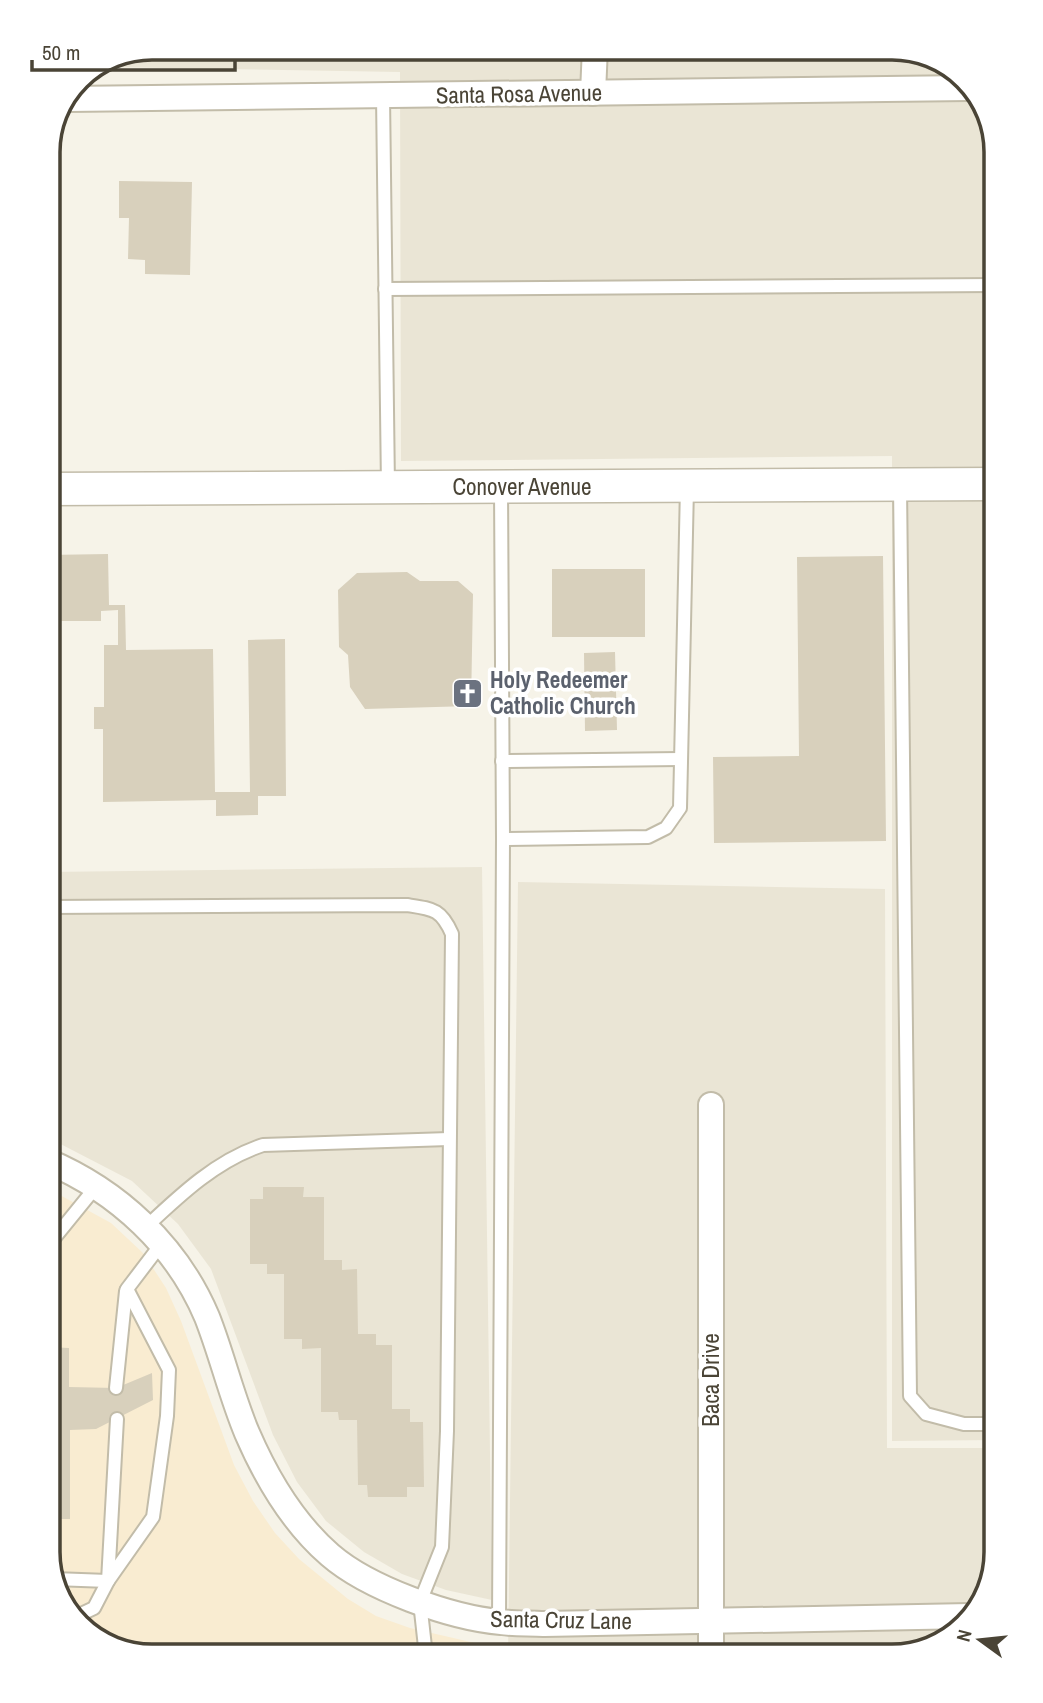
<svg xmlns="http://www.w3.org/2000/svg" width="1043" height="1703" font-family="'Archivo Narrow',sans-serif">
<style>
.residential{fill:#eae5d5}
.commercial{fill:#f9ecd1}
.building{fill:#d8d0bc}
.lines{fill:none;stroke-linecap:round;stroke-linejoin:round}
.service-casing{stroke:#c2bca9;stroke-width:16}
.minor-casing{stroke:#c2bca9;stroke-width:28}
.tertiary-casing{stroke:#c2bca9;stroke-width:35}
.service{stroke:#fff;stroke-width:12}
.minor{stroke:#fff;stroke-width:24}
.tertiary{stroke:#fff;stroke-width:32}
.labels{text-anchor:middle;stroke-width:7;stroke-linejoin:round;paint-order:stroke}
.street-label{font-size:23px;fill:#4a4436;stroke:#fff}
.worship-label{font-size:23px;font-weight:bold;fill:#5b616d;stroke:#fff;text-anchor:start}
.rim{fill:none;stroke:#4a4436;stroke-width:3.5}
</style>
<rect width="100%" height="100%" fill="#f6f3e8"/>
<!-- residential -->
<g class="residential">
<path d="M152,47L898,48L950,65L985,106L996,152V1440L892,1441V456L401,461L400,72L103,67Z"/>
<path d="M482,867L492,1600L446,1590L402,1574L364,1552L326,1521L297,1482L273,1435L211,1269L178,1224L132,1181L47,1137V872Z"/>
<path d="M518,882L885,889L887,1448H996V1552L978,1609L937,1645L891,1656H508Z"/>
</g>
<!-- commercial -->
<path class="commercial" d="M47,1188L111,1223L143,1253L166,1288L181,1321L234,1465L253,1501L275,1533L299,1559L348,1599L376,1616L410,1628L488,1646V1656H145L94,1638L58,1597L47,1551Z"/>
<!-- building -->
<g class="building">
<path d="M119,181L192,182L190,275L145,274V260L128,259L129,218H119Z"/>
<path d="M108,554L109,605H125L126,650L213,649L215,792H250L248,640L285,639L286,796H258V815L216,816V800L103,802V729H94V707H104V645H118V610L101,611V621H47V555Z"/>
<path d="M883,556L886,841L714,843L713,757L799,756L797,557Z"/>
<rect x="552" y="569" width="93" height="68"/>
<path d="M407,572L420,581H458L473,594L471,706L365,709L350,687L348,655L339,647L338,590L357,573Z"/>
<path d="M615,652L617,730L585,731L584,653Z"/>
<path d="M263,1187H304L303,1197H324V1260H342V1270L357,1269L358,1334H376V1345H392V1409H410V1422H423L424,1487H407V1497H368L367,1485H358L357,1420H339L338,1412H321V1348L302,1349V1339H284V1274H267V1264H250V1199H263Z"/>
<path d="M47,1347L69,1348V1387L116,1388L152,1373L153,1400L96,1429L70,1430V1519H47Z"/>
</g>
<g class="lines">
<defs>
<g id="service">
<path d="M383,96L388,487"/>
<path d="M385,289L996,285"/>
<path d="M900,485L910,1396L926,1414L964,1424H996"/>
<path d="M502,761L681,759"/>
<path d="M503,839L648,837L666,828L680,808L687,487"/>
<path d="M47,907L407,905C433,909 441,909 452,934L447,1431L442,1547L420,1602L426,1656"/>
<path d="M146,1227C181,1194 217,1160 263,1145L449,1139"/>
<path d="M47,1247L95,1188"/>
<path d="M116,1388L126,1291"/>
<path d="M54,1579L108,1581L153,1517L167,1416L169,1370L127,1289L162,1243"/>
<path d="M75,1617L94,1608L108,1581L117,1419"/>
<path d="M499,1622L503,839L501,487"/>
</g>
<g id="minor">
<path d="M593,93L595,47"/>
<path d="M68,99L969,88"/>
<path d="M47,1161C118,1191 177,1246 207,1317C222,1355 231,1395 247,1433C266,1477 293,1523 330,1555C368,1588 451,1618 501,1622C515,1624 530,1623 544,1624L970,1616"/>
<path d="M711,1656V1105"/>
</g>
<path id="tertiary" d="M47,489L996,484"/>
</defs>
<!-- service casing -->
<use href="#service" class="service-casing"/>
<!-- minor casing -->
<use href="#minor" class="minor-casing"/>
<!-- tertiary casing -->
<use href="#tertiary" class="tertiary-casing"/>
<!-- service -->
<use href="#service" class="service"/>
<!-- minor -->
<use href="#minor" class="minor"/>
<!-- tertiary -->
<use href="#tertiary" class="tertiary"/>
</g>
<!-- icons -->
<defs>
<symbol id="church-square" viewBox="-11 -11 22 22"><rect x="-9" y="-9" width="18" height="18" rx="4" fill="#6b7280" stroke="#fff"/><path d="M-1.2-6h2.4v3.5h3.3v2.4h-3.3V6h-2.4V-.1h-3.3v-2.4h3.3Z" fill="#fff"/></symbol>
</defs>
<g fill-rule="evenodd">
<use href="#church-square" x="450" y="676" width="35" height="35"/>
</g>
<g class="labels">
<!-- street labels -->
<g class="street-label">
<text transform="translate(519 94) rotate(-1)" y="8">Santa Rosa Avenue</text>
<text x="522" y="495">Conover Avenue</text>
<text transform="translate(711 1380) rotate(-90)" y="8">Baca Drive</text>
<text transform="translate(561 1620) rotate(1)" y="8">Santa Cruz Lane</text>
</g>
<!-- worship labels -->
<g class="worship-label">
<text x="490" y="688">Holy Redeemer<tspan x="490" dy="26">Catholic Church</tspan></text>
</g>
</g>
<!-- crop -->
<path d="M0 0H1043V1703H0ZM152 60H892A92 92 0 0 1 984 152V1552A92 92 0 0 1 892 1644H152A92 92 0 0 1 60 1552V152A92 92 0 0 1 152 60Z" fill="#fff" fill-rule="evenodd"/>
<path class="rim" d="M152 60H892A92 92 0 0 1 984 152V1552A92 92 0 0 1 892 1644H152A92 92 0 0 1 60 1552V152A92 92 0 0 1 152 60Z"/>
<!-- north arrow -->
<g transform="translate(980 1640) rotate(285)" stroke="#ffffff" stroke-width="5" paint-order="stroke">
<path d="M0-5L12 26L0 18L-12 26Z" fill="#4a4436"/>
<text y="-10" font-size="19" font-weight="bold" text-anchor="middle" fill="#4a4436">N</text>
</g>
<!-- scale -->
<path d="M32 60v10h203v-10" fill="none" stroke="#4a4436" stroke-width="3.5"/>
<text x="42" y="60" font-size="21" fill="#4a4436" stroke="#ffffff" stroke-width="5" paint-order="stroke">50 m</text>
</svg>
